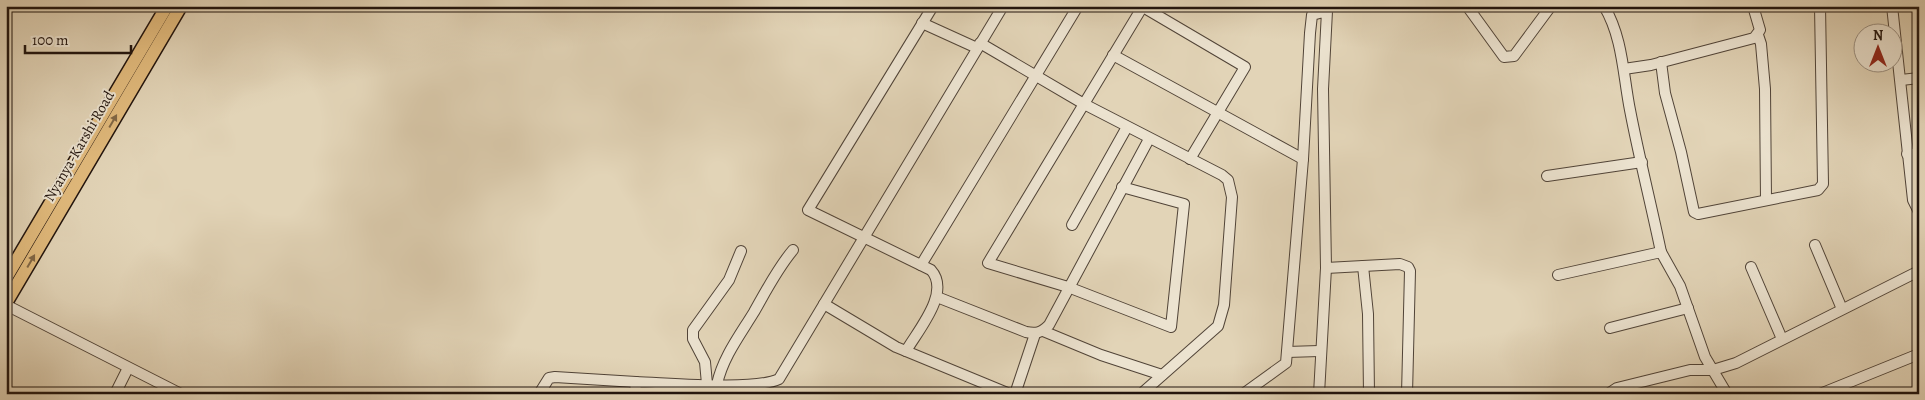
<svg xmlns="http://www.w3.org/2000/svg" width="1925" height="400" font-family="Alegreya,serif">
<style>
.lines{fill:none;stroke-linecap:round;stroke-linejoin:round}
.minor-casing{stroke:#514438;stroke-width:12}
.major-casing{stroke:#21140e;stroke-width:15}
.minor{stroke:#ece3d0;stroke-width:10}
.major{stroke:#e1ba7c;stroke-width:12}
.oneway{fill:#816745}
.labels{text-anchor:middle;stroke-width:4;stroke-linejoin:round;paint-order:stroke}
.street-label{font-size:15px;fill:#21140e;stroke:#ece3d0}
</style>
<rect width="100%" height="100%" fill="#e2d4b7"/>
<filter id="stains"><feTurbulence type="fractalNoise" baseFrequency=".004" numOctaves="4"/><feColorMatrix values="0 0 0 0 .2 0 0 0 0 .09 0 0 0 0 .02 0 0 0 .5 -.17"/></filter>
<radialGradient id="worn" r=".72"><stop offset=".6" stop-color="#630" stop-opacity="0"/><stop offset="1" stop-color="#630" stop-opacity=".3"/></radialGradient>
<g class="lines">
<defs>
<g id="minor">
<path d="M1467,6L1504,57L1514,56L1551,6"/>
<path d="M1604,6C1623,38 1623,75 1630,110C1639,157 1651,204 1661,252"/>
<path d="M1892,6L1913,200L1919,212"/>
<path d="M1143,7L1245,67L1190,159"/>
<path d="M922,23L977,48"/>
<path d="M1758,35L1761,44L1765,89L1766,200"/>
<path d="M980,43L1084,104L1222,175L1228,180L1232,197L1224,305L1218,326L1141,394"/>
<path d="M1113,55L1303,159"/>
<path d="M1661,62L1665,93L1681,152L1694,212L1698,214L1818,190L1823,184L1820,6"/>
<path d="M1624,69L1651,65L1754,38L1760,30L1753,6"/>
<path d="M1901,80L1919,78"/>
<path d="M1907,154H1919"/>
<path d="M1547,176L1642,162"/>
<path d="M1122,187L1184,204L1171,327L1068,287L988,263L1143,6"/>
<path d="M1072,225L1127,127"/>
<path d="M1815,245L1842,309"/>
<path d="M921,265L1078,6"/>
<path d="M1363,266L1368,314L1369,394"/>
<path d="M1751,267L1782,339"/>
<path d="M1326,268L1400,264L1408,267L1410,271L1407,394"/>
<path d="M1558,275L1661,252L1680,286L1705,357L1727,394"/>
<path d="M937,297L1026,332C1036,334 1041,333 1049,325L1149,139"/>
<path d="M824,304L896,347L1010,394"/>
<path d="M6,305L181,394"/>
<path d="M1610,328L1688,308"/>
<path d="M1043,331L1101,355L1162,375"/>
<path d="M906,351C919,329 951,292 931,270L808,210L933,6"/>
<path d="M1287,352L1319,351"/>
<path d="M707,384L705,362L693,339V330L729,280L741,251"/>
<path d="M717,384C723,357 740,335 754,312C766,291 777,269 793,250"/>
<path d="M115,394L128,368"/>
<path d="M539,394L549,378L555,377L636,382"/>
<path d="M635,394L636,382C668,383 754,391 779,379L1003,6"/>
<path d="M1015,394L1035,334"/>
<path d="M1243,394L1286,363L1303,159L1310,33L1312,15L1327,11L1323,89L1326,268L1319,394"/>
<path d="M1608,394L1617,388L1690,370H1713L1736,363L1919,271"/>
<path d="M1820,394L1919,354"/>
</g>
<g id="major">
<path d="M6,278L167,6"/>
<path d="M6,303L181,6"/>
</g>
</defs>
<!-- minor casing -->
<use href="#minor" class="minor-casing"/>
<!-- major casing -->
<use href="#major" class="major-casing"/>
<!-- minor -->
<use href="#minor" class="minor"/>
<!-- major -->
<use href="#major" class="major"/>
</g>
<!-- one-way arrows -->
<defs><path id="oneway-solid" d="M-6-.8H1V-3.2L6.5 0L1 3.2V.8H-6Z" transform="scale(1.25)"/></defs>
<g class="oneway">
<use href="#oneway-solid" transform="translate(113 121) rotate(-60)"/>
<use href="#oneway-solid" transform="translate(31 261) rotate(-60)"/>
</g>
<g class="labels">
<!-- street labels -->
<g class="street-label">
<text transform="translate(79 146) rotate(-60)" y="5">Nyanya-Karshi Road</text>
</g>
</g>
<!-- margin -->
<rect width="1925" height="400" fill="none" stroke="#e2d4b7" stroke-width="25"/>
<rect x="8" y="8" width="1910" height="385" fill="none" stroke="#21140e" stroke-width="2.5"/>
<rect x="12" y="12" width="1900" height="375" fill="none" stroke="#21140e"/>
<!-- north arrow -->
<g transform="translate(1878 48)"><circle r="24" fill="#ece3d0" stroke="#9b9082"/>
<path d="M0-4L9 19L0 12L-9 19Z" fill="#8f2418"/>
<text y="-8" font-size="14" font-weight="bold" text-anchor="middle" fill="#21140e">N</text>
</g>
<!-- scale -->
<path d="M25 45v8h106v-8" fill="none" stroke="#21140e" stroke-width="2.5"/>
<text x="32" y="45" font-size="15" fill="#21140e" stroke="#ece3d0" stroke-width="4" paint-order="stroke">100 m</text>
<rect width="100%" height="100%" filter="url(#stains)"/>
<rect width="100%" height="100%" fill="url(#worn)"/>
</svg>
